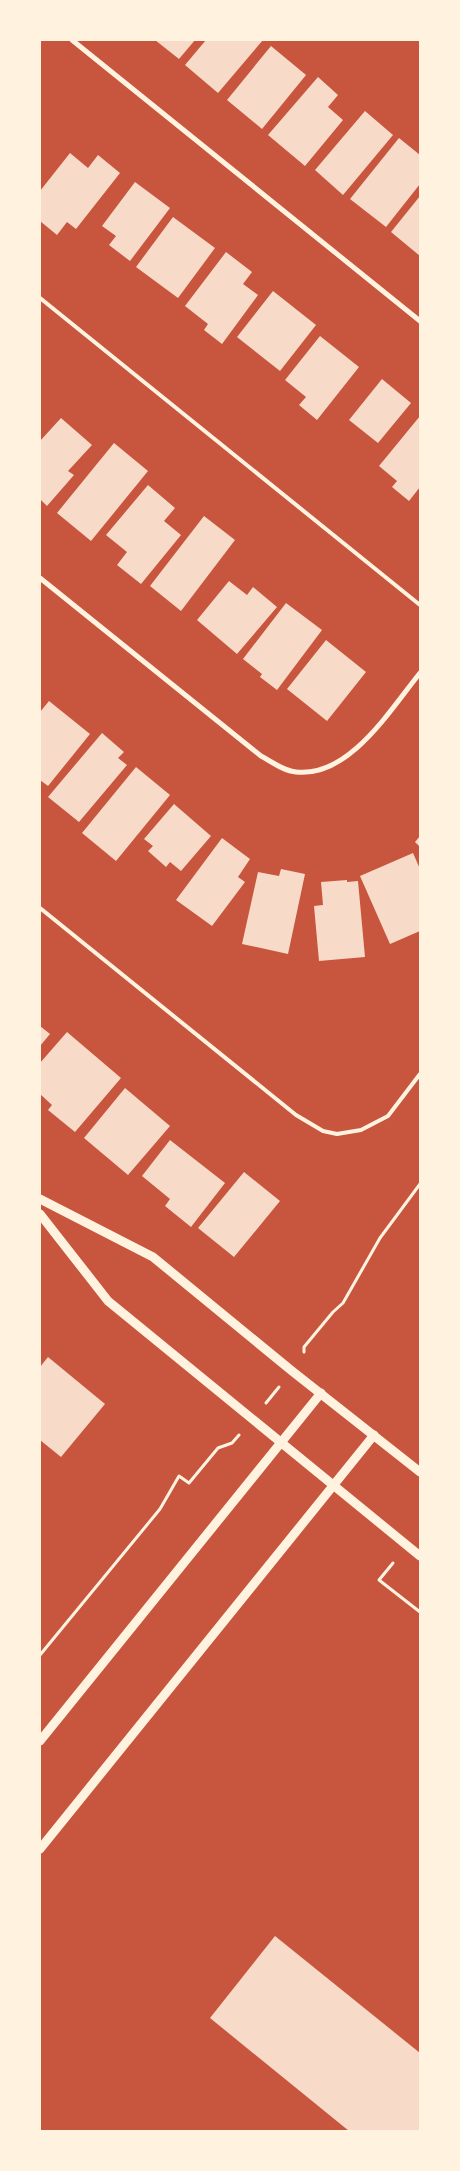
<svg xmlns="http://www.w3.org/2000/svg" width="460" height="2171" font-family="Helvetica,sans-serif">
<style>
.building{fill:#f7dbc8}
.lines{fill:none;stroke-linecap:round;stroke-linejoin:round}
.path{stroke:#fff3e0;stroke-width:3}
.service{stroke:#fff3e0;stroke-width:4}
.minor{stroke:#fff3e0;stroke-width:5}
.tertiary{stroke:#fff3e0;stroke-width:9}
</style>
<rect width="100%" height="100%" fill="#c8553d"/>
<!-- building -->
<g class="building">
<path d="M155,40H195L179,59Z"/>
<path d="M206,40H263L218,93L185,65Z"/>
<path d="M271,46L306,75L262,129L227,100Z"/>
<path d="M318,77L338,95L328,107L343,120L305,166L268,135Z"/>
<path d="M365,111L393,135L343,195L315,170Z"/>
<path d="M399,138L420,155V184L386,227L350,199Z"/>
<path d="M70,153L88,168L98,155L120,173L76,229L67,222L57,235L40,221V191Z"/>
<path d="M135,182L170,208L130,261L109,245L116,236L102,226Z"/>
<path d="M420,196V256L391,232Z"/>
<path d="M173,217L215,248L178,298L136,267Z"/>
<path d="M226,252L252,272L243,284L258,295L222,344L204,330L208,324L185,306Z"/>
<path d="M273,291L316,325L280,371L237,337Z"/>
<path d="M320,336L359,367L317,420L299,405L306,397L285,380Z"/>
<path d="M382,379L411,403L378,443L349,420Z"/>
<path d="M420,416V487L409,501L392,487L397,481L379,466Z"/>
<path d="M61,418L92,445L68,471L74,475L47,506L40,499V441Z"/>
<path d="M114,443L148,471L91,541L57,513Z"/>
<path d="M148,485L175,508L164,521L181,535L141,584L117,565L127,552L106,535Z"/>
<path d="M204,516L235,540L181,611L150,586Z"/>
<path d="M229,581L247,595L253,587L277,607L237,654L197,620Z"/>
<path d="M286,603L322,630L277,690L260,677L262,674L243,659Z"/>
<path d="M326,640L366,672L327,721L287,689Z"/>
<path d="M49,701L90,734L48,786L40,780V712Z"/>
<path d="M102,733L124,752L118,758L127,765L79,822L48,797Z"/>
<path d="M136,767L170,795L116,861L82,833Z"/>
<path d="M174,804L211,836L181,871L170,862L166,867L148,851L153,846L144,839Z"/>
<path d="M420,836V847L415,842Z"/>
<path d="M222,838L250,859L238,877L245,882L212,926L176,900Z"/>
<path d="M413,853L420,869V931L390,944L360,876Z"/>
<path d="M281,869L305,874L288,954L242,944L258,872L279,876Z"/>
<path d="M347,880V882L358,881L365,957L319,961L314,906L323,905L321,882Z"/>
<path d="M40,1026L50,1034L40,1046Z"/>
<path d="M67,1032L121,1078L75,1132L48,1110L52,1105L40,1094V1063Z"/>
<path d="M125,1088L170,1126L128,1175L84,1138Z"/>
<path d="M170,1140L225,1183L191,1227L165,1206L170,1199L142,1176Z"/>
<path d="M244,1172L280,1201L234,1257L198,1228Z"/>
<path d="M48,1357L105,1404L61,1457L40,1440V1367Z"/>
<path d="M275,1936L420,2053V2131H349L210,2018Z"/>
</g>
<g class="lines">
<!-- path -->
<g class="path">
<path d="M304,1352V1347L333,1312L343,1303L380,1238L420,1184"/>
<path d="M266,1403L279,1387"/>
<path d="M393,1563L379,1580L420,1612"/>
<path d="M40,1655L160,1509L179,1476L189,1483L218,1448L232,1443L239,1435"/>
</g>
<!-- service -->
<g class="service">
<path d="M40,298L420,605"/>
<path d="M40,908L296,1115L323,1131L337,1134L361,1130L388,1116L420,1074"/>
</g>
<!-- minor -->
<g class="minor">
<path d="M72,40L420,321"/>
<path d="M40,578L261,756C272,762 284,771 296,772C349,778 390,710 420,673"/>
</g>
<!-- tertiary -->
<g class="tertiary">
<path d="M40,1199L153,1257L292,1371L420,1472"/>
<path d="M40,1214L108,1301L420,1556"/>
<path d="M40,1741L321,1393"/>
<path d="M40,1849L374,1435"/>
</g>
</g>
<!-- border -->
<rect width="460" height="2171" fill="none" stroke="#fff3e0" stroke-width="82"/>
</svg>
